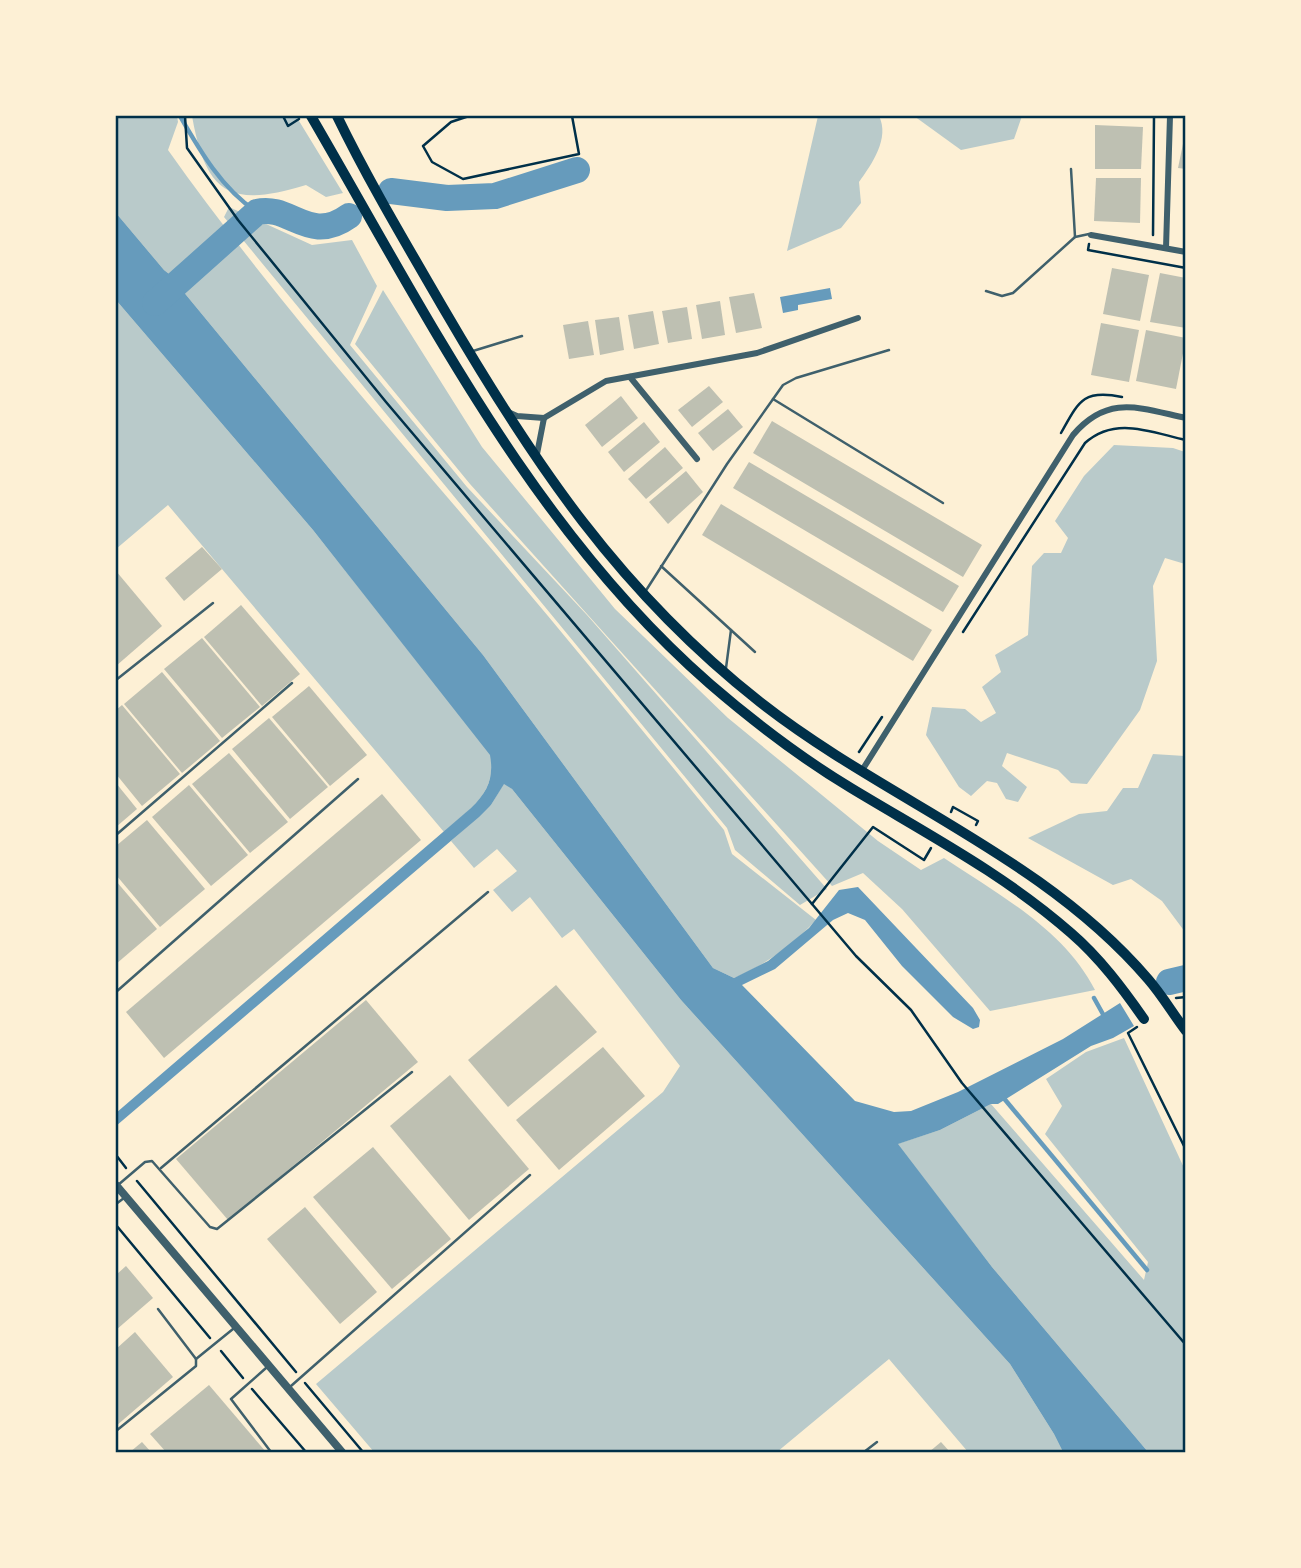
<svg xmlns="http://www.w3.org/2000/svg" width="1301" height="1568" font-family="Lora,serif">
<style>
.green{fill:#b9caca}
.water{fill:#669bbc}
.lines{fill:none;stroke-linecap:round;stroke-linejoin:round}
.stream{stroke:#669bbc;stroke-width:4.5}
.river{stroke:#669bbc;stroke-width:26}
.building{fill:#bec0b2}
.path{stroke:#003049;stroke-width:2.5}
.service{stroke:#3f606c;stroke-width:2.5}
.minor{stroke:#3f606c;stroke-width:6}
.tertiary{stroke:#3f606c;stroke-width:8}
.primary{stroke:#003049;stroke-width:10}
.neatline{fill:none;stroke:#003049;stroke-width:2.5}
</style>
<rect width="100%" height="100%" fill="#fdf0d5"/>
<!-- green -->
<g class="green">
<path d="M116,116H177L178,122L168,150C263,284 371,407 477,532C561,630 642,730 724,830L732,854L816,920C793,945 765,965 734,978L713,968L483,655L182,290L178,281L164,270L116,213Z"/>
<path d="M192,116H296L343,193L326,197L306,185C230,208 206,195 192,116Z"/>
<path d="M818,116H879C890,138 872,164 859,182L861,203L841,228L787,251Z"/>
<path d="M914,116H1022L1014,139L961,150Z"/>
<path d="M229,207L312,245L352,240L377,286L350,345L467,487L587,615L827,889L800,905L735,850L727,828L224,217Z"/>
<path d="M383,290L482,447L615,609L728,718L878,841L921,870L944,858C999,895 1064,929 1095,990L990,1011L902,909L863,873L832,886L470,484L355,344Z"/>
<path d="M116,300L313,530L491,755C496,794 471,808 444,832L168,505L116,549Z"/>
<path d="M1114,445L1173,448L1185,452V564L1165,558L1153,586L1157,661L1140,710L1087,784L1071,783L1058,770L1007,753L1002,766L1027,787L1018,802L1006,799L997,783L987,781L971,796L959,787L926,735L932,707L965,709L981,722L996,713L982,687L1001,672L995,655L1028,635L1032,566L1044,553H1061L1068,538L1055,521L1084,476Z"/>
<path d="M1153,754L1185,756V932L1162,901L1131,879L1113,885L1028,838L1079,814L1107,811L1123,788H1138Z"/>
<path d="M504,783L512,789L681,1000L1010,1364L1054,1434L1063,1452H968L889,1359L777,1452H374L316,1384L663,1092L680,1066L574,929L562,938L530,897L512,912L493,890L517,871L497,849L474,868L451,841L491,805Z"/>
<path d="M1124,1038L1185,1170V1452H1148L992,1267L897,1144L940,1130L991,1104L1144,1280L1148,1262L1045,1134L1062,1106L1046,1079L1086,1052Z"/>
</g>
<!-- water -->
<g class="water">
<path d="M116,213L164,270L178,281L182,290L483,655L713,968L734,978L768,961L809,928L839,890L858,887L973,1008L980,1020L979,1027L973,1029L953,1017L902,966L865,920L848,913L833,920L775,969L742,985L855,1101L894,1112L911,1111L958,1092L1063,1039L1120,1003L1134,1026L1113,1038L1091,1046L998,1104H991L940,1130L898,1144L992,1267L1148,1452H1063L1054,1434L1010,1364L681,1000L512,789L504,784L491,805L479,817L116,1126V1113L471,808C488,792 494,777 490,755L313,530L116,300Z"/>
<path d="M830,288L832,299L798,305V310L783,313L780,297Z"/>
</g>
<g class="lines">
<!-- stream -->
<g class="stream">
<path d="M180,116C200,151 222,189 257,212"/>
<path d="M1094,998L1104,1016"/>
<path d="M1002,1096L1147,1270"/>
</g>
<!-- river -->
<g class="river">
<path d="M391,191L447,198L495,196L577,170"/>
<path d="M155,303L257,212C290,204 309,245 349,216"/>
<path d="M1169,982L1186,978"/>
</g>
</g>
<!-- building -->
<g class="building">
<path d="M1095,125L1143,127L1141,169H1095Z"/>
<path d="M1184,139H1186V169L1178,168Z"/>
<path d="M1096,178H1141L1140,223L1094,221Z"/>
<path d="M1112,268L1149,275L1140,321L1103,314Z"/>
<path d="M1160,273L1186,278V328L1150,322Z"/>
<path d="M754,293L762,328L736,333L729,297Z"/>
<path d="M720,301L725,335L702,339L696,305Z"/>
<path d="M687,307L692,339L668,343L662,311Z"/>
<path d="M653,311L659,344L634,349L628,315Z"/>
<path d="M619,317L624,350L600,355L595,320Z"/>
<path d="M588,321L594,355L569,359L563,325Z"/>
<path d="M1101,323L1139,330L1129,382L1091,375Z"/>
<path d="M1146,330L1186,338L1176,389L1136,381Z"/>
<path d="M709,386L723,402L692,427L678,410Z"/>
<path d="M621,396L638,418L602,447L585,425Z"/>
<path d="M728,409L743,427L713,451L698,433Z"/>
<path d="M772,421L982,545L963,577L753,453Z"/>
<path d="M644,422L660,442L624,472L608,452Z"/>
<path d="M665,447L683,468L646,499L628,479Z"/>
<path d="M749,462L959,586L943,612L733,488Z"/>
<path d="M686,471L703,492L668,524L649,502Z"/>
<path d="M721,504L932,630L913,661L702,535Z"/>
<path d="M202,547L222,569L184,601L165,578Z"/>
<path d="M116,571L162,626L116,666Z"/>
<path d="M241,605L300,674L262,706L204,637Z"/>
<path d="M202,638L260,707L222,738L164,669Z"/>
<path d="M162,672L220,741L182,773L124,704Z"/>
<path d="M309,686L367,755L330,786L272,717Z"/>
<path d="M122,705L180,774L142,806L116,774V710Z"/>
<path d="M269,718L328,787L290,819L232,749Z"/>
<path d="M229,753L288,822L250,853L192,784Z"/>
<path d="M116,783L137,809L116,827Z"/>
<path d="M189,785L248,855L211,886L152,817Z"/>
<path d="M382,794L421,840L164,1058L126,1012Z"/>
<path d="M147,820L205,889L160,927L116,875V846Z"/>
<path d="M116,881L157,929L116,964Z"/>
<path d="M556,985L597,1032L508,1107L468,1060Z"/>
<path d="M366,1000L418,1062L228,1220L176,1159Z"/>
<path d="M603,1047L645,1096L559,1170L516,1120Z"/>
<path d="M450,1075L529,1169L469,1220L390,1126Z"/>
<path d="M373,1147L451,1239L392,1289L313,1197Z"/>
<path d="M305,1207L377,1292L340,1324L267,1239Z"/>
<path d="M126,1266L153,1298L116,1330V1275Z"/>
<path d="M135,1332L173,1377L116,1426V1349Z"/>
<path d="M209,1385L266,1452H166L150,1434Z"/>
<path d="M142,1442L151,1452H130Z"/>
<path d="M941,1442L950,1452H929Z"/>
</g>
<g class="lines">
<!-- path -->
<g class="path">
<path d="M185,116L187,148L238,220L386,402L812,904L856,956L911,1010L962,1083L1186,1345"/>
<path d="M283,116L288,126L299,119"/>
<path d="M469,116L451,122L423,146L432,162L463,179L579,154L572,116"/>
<path d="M1153,235L1154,116"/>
<path d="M1089,244L1088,250L1186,268"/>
<path d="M1061,433C1079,401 1083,389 1122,397"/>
<path d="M963,632L1085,443C1115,416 1150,432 1186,440"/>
<path d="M859,752L882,717"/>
<path d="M951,812L953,807L978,821L976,825"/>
<path d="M812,904L873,827L924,860L931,848"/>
<path d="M1176,998L1186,997"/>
<path d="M1137,1027L1128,1033L1186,1150"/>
<path d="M116,1155L126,1168"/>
<path d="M137,1181L296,1372"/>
<path d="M116,1225L210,1338"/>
<path d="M221,1351L243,1378"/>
<path d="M305,1383L363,1452"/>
<path d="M252,1389L306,1452"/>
</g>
<!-- service -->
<g class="service">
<path d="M1071,169L1075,237"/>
<path d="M986,291L1002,296L1013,293L1075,237L1089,234"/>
<path d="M473,351L522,336"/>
<path d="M773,399L943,503"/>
<path d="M661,566L755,652"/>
<path d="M645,592L727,464L783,385L796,378L889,350"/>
<path d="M726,668L731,630"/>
<path d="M116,680L213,603"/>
<path d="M116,835L292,683"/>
<path d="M116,992L358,779"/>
<path d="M161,1168L488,892"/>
<path d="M118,1185L145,1162L152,1161L210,1227L217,1229L412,1072"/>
<path d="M116,1204L124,1198"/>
<path d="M158,1309L196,1359"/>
<path d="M266,1368L231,1399L271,1452"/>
<path d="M291,1386L530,1175"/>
<path d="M116,1431L196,1366V1359L233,1329"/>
<path d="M864,1452L877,1442"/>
</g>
<!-- minor -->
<g class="minor">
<path d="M1091,235L1186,252"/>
<path d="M1166,248L1170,116"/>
<path d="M630,377L697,459"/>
<path d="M508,412L517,416L544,418"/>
<path d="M544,418L606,381L757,353L858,318"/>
<path d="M537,454L544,418"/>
<path d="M861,772L1073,435C1108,394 1139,408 1186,418"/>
</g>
<!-- tertiary -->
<path class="tertiary" d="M116,1185L342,1452"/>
<!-- primary -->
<g class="primary">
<path d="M311,116C427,315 533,530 710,684C754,722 801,758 851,788C927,834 1004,874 1071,933C1100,958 1123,989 1144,1019"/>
<path d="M337,116C369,182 408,247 445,311C533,462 620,592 760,702C885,800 1043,856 1148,979C1162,995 1173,1014 1186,1031"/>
</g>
</g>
<!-- border -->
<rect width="1301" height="1568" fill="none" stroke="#fdf0d5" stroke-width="234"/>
<rect x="117" y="117" width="1067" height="1334" class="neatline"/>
</svg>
